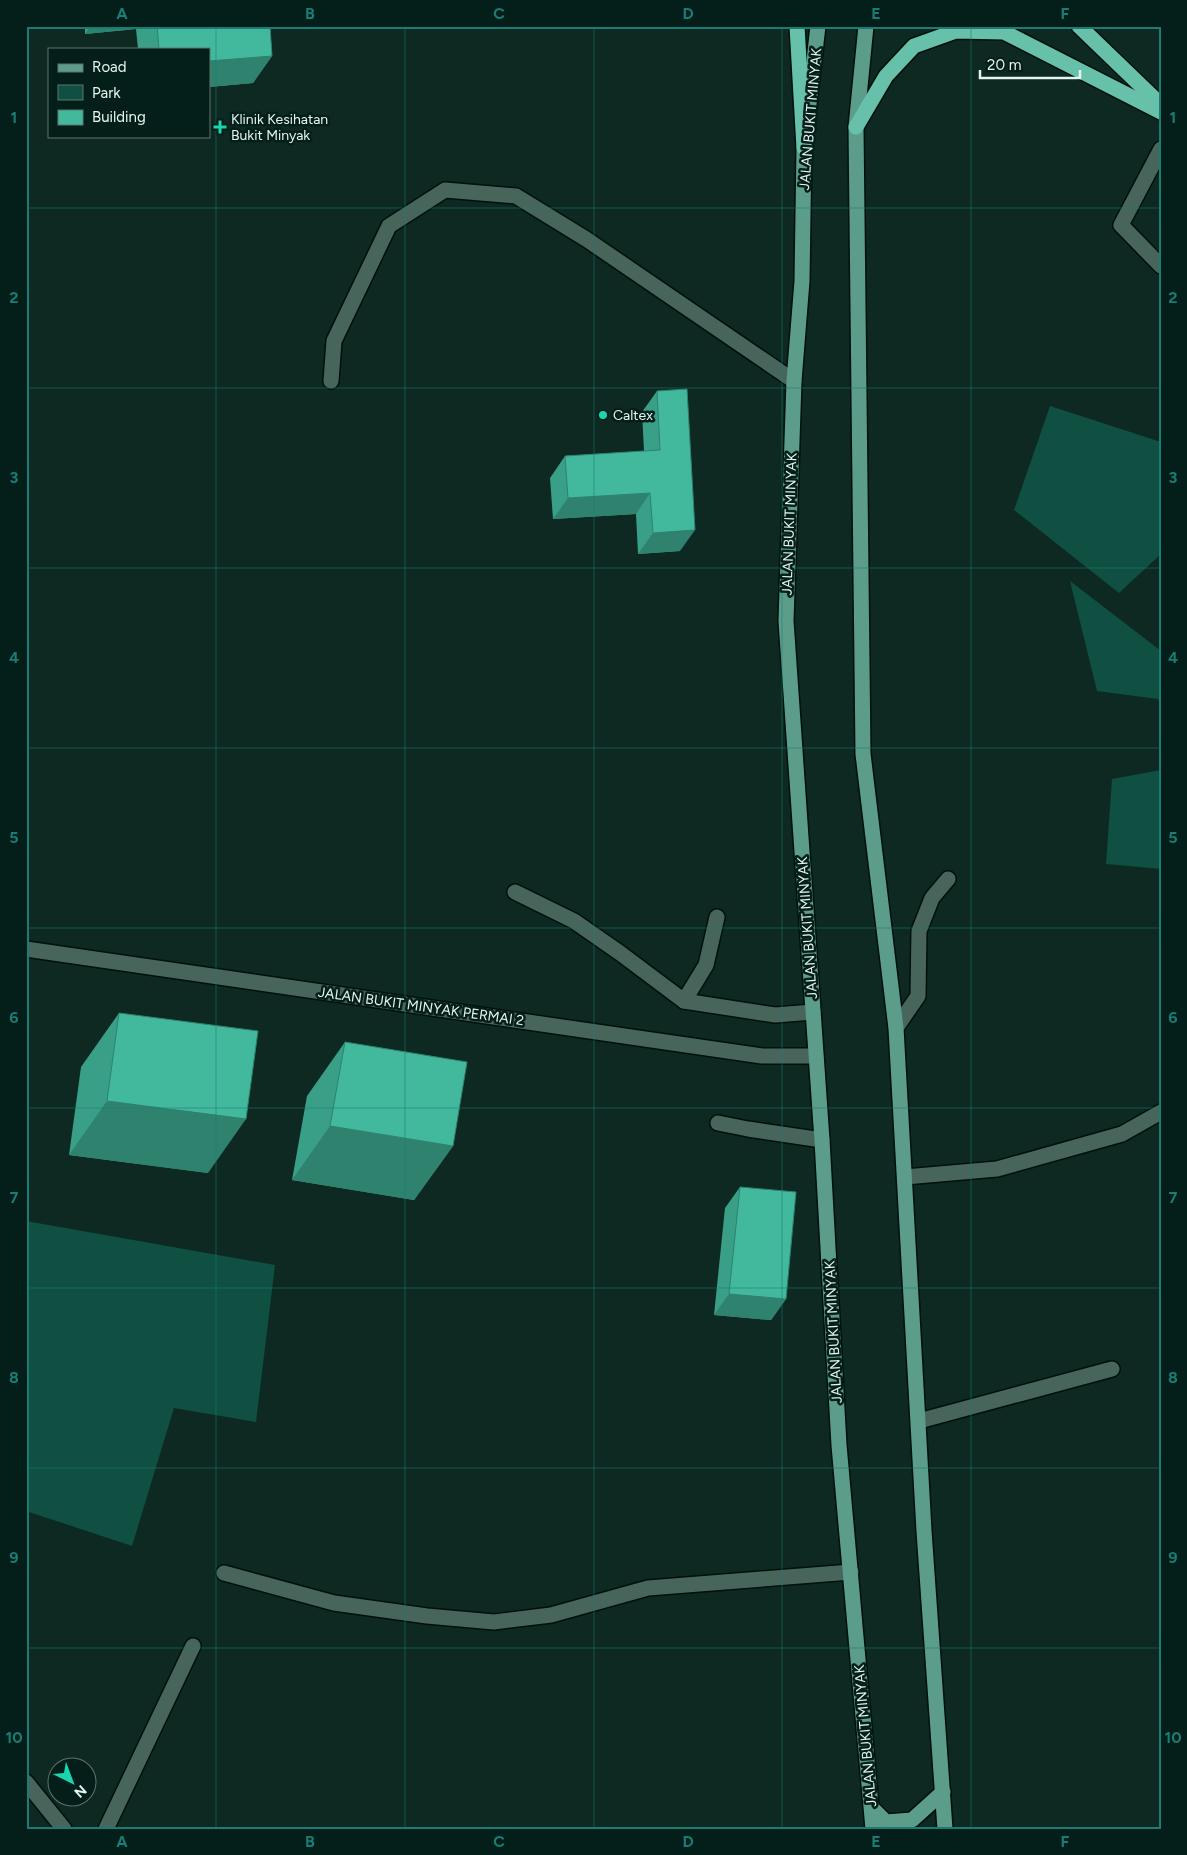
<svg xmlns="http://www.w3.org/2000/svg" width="1187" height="1855" font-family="Figtree,sans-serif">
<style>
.green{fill:#0f5042}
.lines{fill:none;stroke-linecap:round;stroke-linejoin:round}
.minor-casing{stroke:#00110b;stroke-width:18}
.major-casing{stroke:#00110b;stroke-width:18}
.highway-casing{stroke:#00110b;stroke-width:18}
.minor{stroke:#48655c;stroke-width:15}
.major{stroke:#5b9c8a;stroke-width:15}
.highway{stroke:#67c0a9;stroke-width:15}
.wall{fill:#399f87}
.shaded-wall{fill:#2e826e}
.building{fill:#42b99d;stroke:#2e826e}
.grid{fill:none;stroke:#1a7c74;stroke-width:1;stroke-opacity:0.55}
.poi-dot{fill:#1bd5b1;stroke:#041f19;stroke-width:2}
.labels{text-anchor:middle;stroke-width:5;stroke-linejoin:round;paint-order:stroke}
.poi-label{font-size:14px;fill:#e4f4ef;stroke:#041f19;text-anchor:start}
.street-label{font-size:14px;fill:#e4f4ef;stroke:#041f19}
.neatline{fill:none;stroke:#1a7c74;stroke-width:2}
.grid-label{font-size:16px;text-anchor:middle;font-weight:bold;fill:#1a7c74}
</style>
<rect width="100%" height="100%" fill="#0d2922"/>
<!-- green -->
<g class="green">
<path d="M1050,406L1161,442V554L1119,593L1014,510Z"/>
<path d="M1070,581L1161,651V705L1158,699L1097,691Z"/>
<path d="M1161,770V869L1106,864L1112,779Z"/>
<path d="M26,1221L275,1265L256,1422L174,1408L132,1546L26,1511Z"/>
</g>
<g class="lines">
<defs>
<g id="minor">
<path d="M1161,149L1121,225L1161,266"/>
<path d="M331,381L334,341L389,226L445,190L516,196L586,239L794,381"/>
<path d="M515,892L574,921L620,953L684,1001L775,1015L813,1012"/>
<path d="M26,949L762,1056H816"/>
<path d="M684,1001L706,965L717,917"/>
<path d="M896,1028L918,996L919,931L932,898L948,879"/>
<path d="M718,1123L748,1129L822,1140"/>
<path d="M905,1177L997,1169L1122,1134L1161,1112"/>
<path d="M919,1421L1112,1369"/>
<path d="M224,1573L334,1603L427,1616L494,1622L551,1615L648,1588L851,1572"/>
<path d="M26,1782L64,1829"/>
<path d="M106,1829L193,1646"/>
</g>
<g id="major">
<path d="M818,26L804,148L802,281L794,381L786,621L822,1140L839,1445L873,1829"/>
<path d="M866,26L856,127L863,754L896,1028L924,1531L945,1829"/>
<path d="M872,1808L886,1822L912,1820L943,1792"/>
</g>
<g id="highway">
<path d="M797,26L804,148"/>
<path d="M1079,26L1161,105"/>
<path d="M856,127L886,76L914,46L956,31L1004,32L1161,112"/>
</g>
</defs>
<!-- minor casing -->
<use href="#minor" class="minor-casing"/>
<!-- major casing -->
<use href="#major" class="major-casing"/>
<!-- highway casing -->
<use href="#highway" class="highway-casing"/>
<!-- minor -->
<use href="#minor" class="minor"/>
<!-- major -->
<use href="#major" class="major"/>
<!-- highway -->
<use href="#highway" class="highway"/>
</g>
<!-- wall -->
<g class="wall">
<path d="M85,26H270L272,56L253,83L209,87V49H138L136,29L85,34Z"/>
<path d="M657,391L680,551L638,554L636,514L553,519L550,478L565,456L644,451L642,412Z"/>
<path d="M119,1013L208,1173L69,1155L81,1067Z"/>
<path d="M345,1042L453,1146L414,1200L292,1180L307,1096Z"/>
<path d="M740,1187L786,1299L771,1320L714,1315L725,1208Z"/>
</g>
<!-- shaded-wall -->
<g class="shaded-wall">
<path d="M90,26H138L136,29L85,34Z"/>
<path d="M272,56L253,83L209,87V61Z"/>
<path d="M650,493L636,514L553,519L568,498Z"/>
<path d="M695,530L680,551L638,554L653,533Z"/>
<path d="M107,1101L246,1119L208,1173L69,1155Z"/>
<path d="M330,1126L453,1146L414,1200L292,1180Z"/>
<path d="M729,1294L786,1299L771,1320L714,1315Z"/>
</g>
<!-- building -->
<g class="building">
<path d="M157,26H270L272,56L209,61V49H159Z"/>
<path d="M687,389L695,530L653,533L650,493L568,498L565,456L660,450L657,391Z"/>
<path d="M119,1013L258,1031L246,1119L107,1101Z"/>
<path d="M345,1042L467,1062L453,1146L330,1126Z"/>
<path d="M740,1187L796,1192L786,1299L729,1294Z"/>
</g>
<!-- grid -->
<path class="grid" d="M216,26V1829M405,26V1829M594,26V1829M782,26V1829M971,26V1829M26,208H1161M26,388H1161M26,568H1161M26,748H1161M26,928H1161M26,1108H1161M26,1288H1161M26,1468H1161M26,1648H1161"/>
<!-- markers -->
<g class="poi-dot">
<path d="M217.5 119.5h5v5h5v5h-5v5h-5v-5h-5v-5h5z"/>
<circle cx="603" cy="415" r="5"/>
</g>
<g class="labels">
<!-- poi labels -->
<g class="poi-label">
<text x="231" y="124">Klinik Kesihatan<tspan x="231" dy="16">Bukit Minyak</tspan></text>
<text x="613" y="420">Caltex</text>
</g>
<!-- street labels -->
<g class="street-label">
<text transform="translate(810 119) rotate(-85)" y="5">JALAN BUKIT MINYAK</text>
<text transform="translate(789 524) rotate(-88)" y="5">JALAN BUKIT MINYAK</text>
<text transform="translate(807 928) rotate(-94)" y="5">JALAN BUKIT MINYAK</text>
<text transform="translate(421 1006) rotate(8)" y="5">JALAN BUKIT MINYAK PERMAI 2</text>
<text transform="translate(833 1332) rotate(-93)" y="5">JALAN BUKIT MINYAK</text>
<text transform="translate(865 1736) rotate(-95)" y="5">JALAN BUKIT MINYAK</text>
</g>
</g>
<!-- border -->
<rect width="1187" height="1855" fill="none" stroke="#041f19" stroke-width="55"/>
<!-- legend -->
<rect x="48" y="48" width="162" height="90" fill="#041f19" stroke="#5e746f"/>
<rect x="58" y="64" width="25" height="8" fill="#5b9c8a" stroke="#5e746f"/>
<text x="92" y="72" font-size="15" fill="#e4f4ef">Road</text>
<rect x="58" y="85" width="25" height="15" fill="#0f5042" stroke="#5e746f"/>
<text x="92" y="98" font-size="15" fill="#e4f4ef">Park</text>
<rect x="58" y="110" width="25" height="15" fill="#42b99d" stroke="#5e746f"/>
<text x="92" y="122" font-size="15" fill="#e4f4ef">Building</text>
<!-- north arrow -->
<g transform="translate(72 1782) rotate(138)"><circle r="24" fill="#041f19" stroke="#5e746f"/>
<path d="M0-4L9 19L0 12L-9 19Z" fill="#1bd5b1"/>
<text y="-8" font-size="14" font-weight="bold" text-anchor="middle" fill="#e4f4ef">N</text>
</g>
<!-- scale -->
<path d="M980 70v8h100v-8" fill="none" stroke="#e4f4ef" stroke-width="2.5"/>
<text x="987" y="70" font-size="15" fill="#e4f4ef" stroke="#041f19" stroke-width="4" paint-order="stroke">20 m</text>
<rect x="28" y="28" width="1132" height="1800" class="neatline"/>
<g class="grid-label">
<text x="122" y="19">A</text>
<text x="310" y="19">B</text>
<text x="499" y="19">C</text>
<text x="688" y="19">D</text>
<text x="876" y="19">E</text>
<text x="1065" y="19">F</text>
<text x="14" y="123">1</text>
<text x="1173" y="123">1</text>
<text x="14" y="303">2</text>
<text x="1173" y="303">2</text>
<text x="14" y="483">3</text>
<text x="1173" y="483">3</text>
<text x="14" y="663">4</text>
<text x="1173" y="663">4</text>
<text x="14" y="843">5</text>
<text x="1173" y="843">5</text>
<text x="14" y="1023">6</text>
<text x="1173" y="1023">6</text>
<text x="14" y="1203">7</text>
<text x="1173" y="1203">7</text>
<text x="14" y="1383">8</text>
<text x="1173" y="1383">8</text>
<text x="14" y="1563">9</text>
<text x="1173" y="1563">9</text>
<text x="14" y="1743">10</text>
<text x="1173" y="1743">10</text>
<text x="122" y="1847">A</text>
<text x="310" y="1847">B</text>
<text x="499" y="1847">C</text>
<text x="688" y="1847">D</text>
<text x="876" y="1847">E</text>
<text x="1065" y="1847">F</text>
</g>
</svg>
